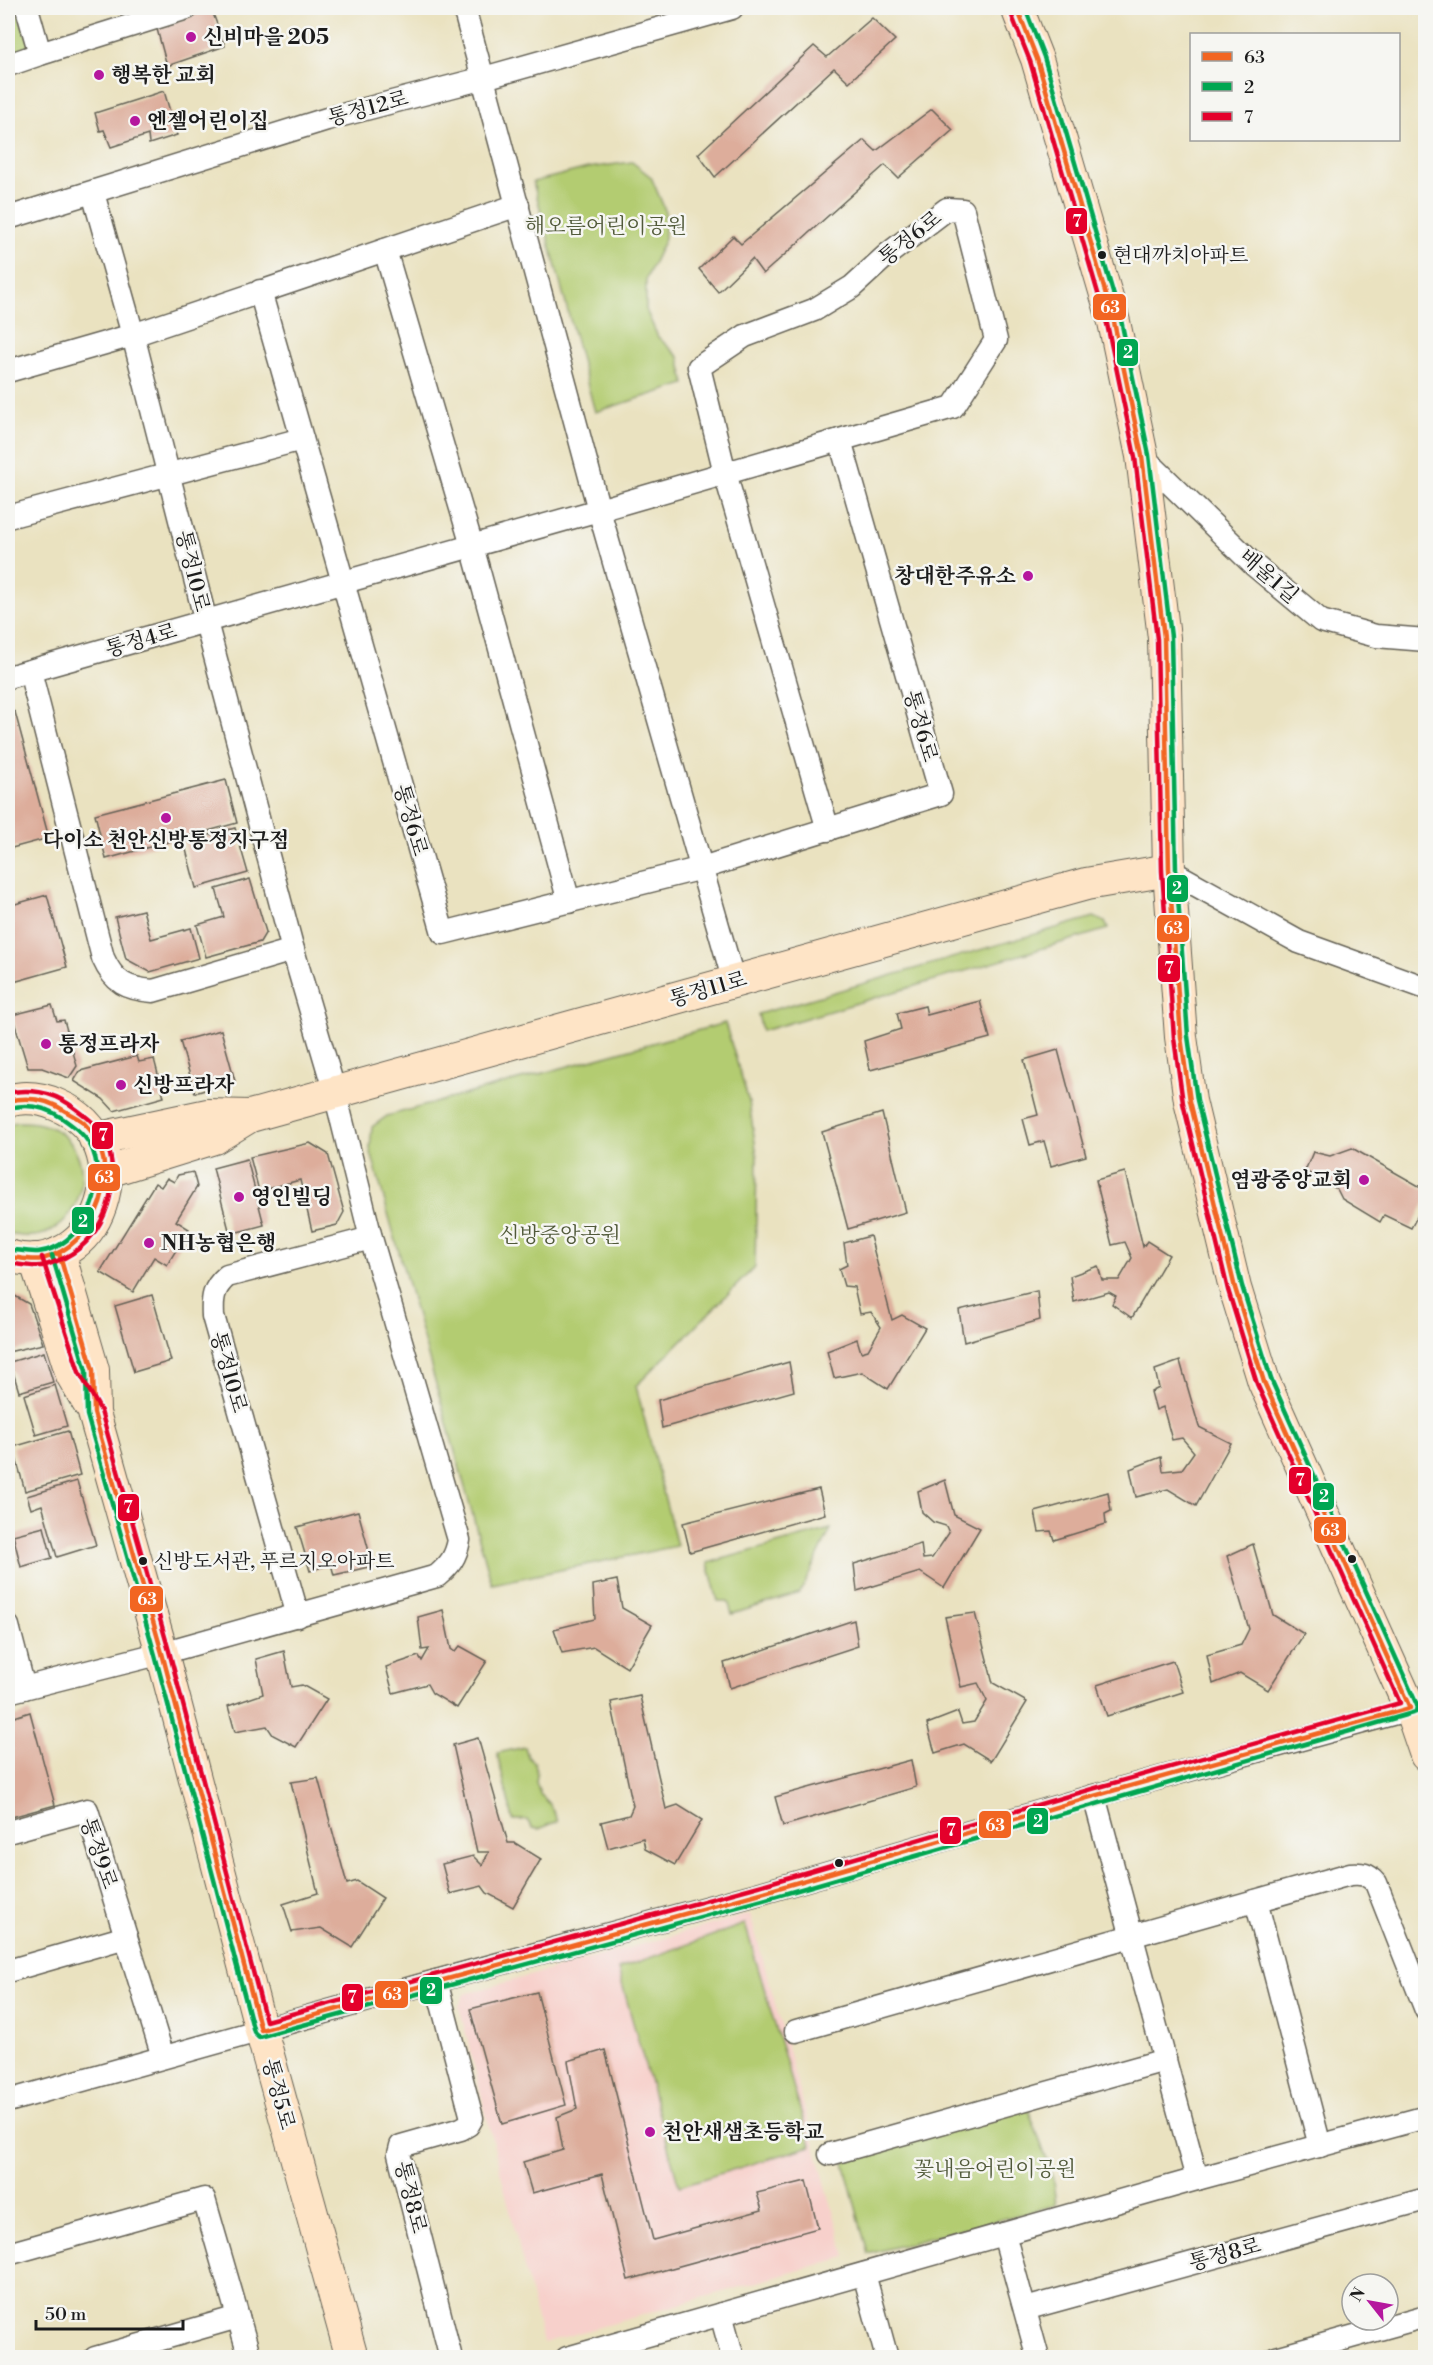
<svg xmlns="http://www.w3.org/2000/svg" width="1433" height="2365" font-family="'Libre Bodoni','Noto Serif KR',serif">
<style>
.built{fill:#f7d0cb}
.green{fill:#b3cc71;stroke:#687446;stroke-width:1.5}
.building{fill:#ddad9b}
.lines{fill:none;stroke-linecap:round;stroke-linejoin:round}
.street-casing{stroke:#646155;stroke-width:25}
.secondary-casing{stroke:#646155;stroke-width:34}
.street{stroke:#fff;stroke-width:22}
.secondary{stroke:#fee4c6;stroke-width:32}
.bus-1-casing{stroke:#f6f6f2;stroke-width:9}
.bus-2-casing{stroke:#f6f6f2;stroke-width:9}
.bus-3-casing{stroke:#f6f6f2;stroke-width:9}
.bus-1{stroke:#f26522;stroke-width:4.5}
.bus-2{stroke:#00a651;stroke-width:4.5}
.bus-3{stroke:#e4002b;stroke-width:4.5}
.poi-dot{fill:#b5179e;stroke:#f6f6f2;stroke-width:2}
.bus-dot{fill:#1c1c1c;stroke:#f6f6f2;stroke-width:2}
.labels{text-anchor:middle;stroke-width:5;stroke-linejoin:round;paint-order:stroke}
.bus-label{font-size:20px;fill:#1c1c1c;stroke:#f6f6f2;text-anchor:start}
.poi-label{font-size:21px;font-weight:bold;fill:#1c1c1c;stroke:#f6f6f2;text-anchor:start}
.street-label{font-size:21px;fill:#1c1c1c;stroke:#f6f6f2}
.park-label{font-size:21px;fill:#515a3a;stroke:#f6f6f2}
.line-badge{stroke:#f6f6f2;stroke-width:2}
.badge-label{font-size:16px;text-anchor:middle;font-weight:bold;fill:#fff}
</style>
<rect width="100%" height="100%" fill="#f6f6f2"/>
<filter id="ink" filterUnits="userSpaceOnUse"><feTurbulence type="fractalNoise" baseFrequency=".0167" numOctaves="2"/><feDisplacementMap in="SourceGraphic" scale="12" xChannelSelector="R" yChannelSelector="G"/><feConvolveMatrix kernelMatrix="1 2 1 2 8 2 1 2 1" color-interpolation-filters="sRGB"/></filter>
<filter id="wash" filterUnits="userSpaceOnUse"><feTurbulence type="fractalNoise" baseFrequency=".008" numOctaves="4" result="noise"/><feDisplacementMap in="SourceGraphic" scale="24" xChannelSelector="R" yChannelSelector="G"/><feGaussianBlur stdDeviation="1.35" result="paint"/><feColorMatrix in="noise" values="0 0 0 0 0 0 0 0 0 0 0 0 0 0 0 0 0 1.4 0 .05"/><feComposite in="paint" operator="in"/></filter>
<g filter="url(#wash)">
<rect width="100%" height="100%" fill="#eae2c0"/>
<!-- built -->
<path class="built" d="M750,1914L846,2257L543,2343L459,2006L464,1994Z"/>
<!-- green -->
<g class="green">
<path d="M8,8H16L31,46L8,54Z"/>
<path d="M632,162L651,177L665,210V239L646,279V310L658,337L679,357L685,384L595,412L533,182L588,168Z"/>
<path d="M1094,917L1105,922L1108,929L762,1031L758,1014Z"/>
<path d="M725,1023L749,1102L757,1156L755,1267L636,1386L677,1546L492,1584L370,1149L372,1127L387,1116Z"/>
<path d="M16,1122C29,1122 40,1122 52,1128C97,1150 88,1217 44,1234C32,1238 20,1236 8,1234V1125Z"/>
<path d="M831,1529L800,1593L732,1614L728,1601H718L708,1563Z"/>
<path d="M525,1747L528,1757L535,1763L537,1775L536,1782L540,1794L549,1803L558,1821L539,1829L532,1828L527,1820H513L497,1753Z"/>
<path d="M745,1924L811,2146L679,2186L618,1969Z"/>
<path d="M1027,2106L1052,2174L1056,2205L868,2254L844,2162Z"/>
</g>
<g id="blocks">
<!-- building -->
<g class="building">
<path d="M211,8L225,46L167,66L157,29Z"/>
<path d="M872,18L895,40L849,82L834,68L715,177L698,154L814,46L827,57Z"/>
<path d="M164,91L177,135L149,144L148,135L111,147L104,130L100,131L95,113Z"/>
<path d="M932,109L953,130L898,178L885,165L763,274L752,259L718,292L699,269L733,236L741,244L864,140L876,151Z"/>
<path d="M8,708L15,712L49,838L8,849Z"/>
<path d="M226,780L237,823L106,859L95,814Z"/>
<path d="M235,828L248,873L196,888L184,842Z"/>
<path d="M250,879L266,932L260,942L206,957L197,925L224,917L216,889Z"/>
<path d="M47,895L67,967L10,983L8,975V906Z"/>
<path d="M143,910L151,939L191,928L199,958L150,972L126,959L115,917Z"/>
<path d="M980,1001L990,1038L870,1070L864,1041L901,1029L897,1013L925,1006L927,1015Z"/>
<path d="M52,1005L57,1021L64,1020L77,1066L69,1078L42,1068H28L12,1015Z"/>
<path d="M221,1030L235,1081L195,1093L180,1041Z"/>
<path d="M1058,1050L1086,1156L1051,1166L1044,1141L1030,1145L1023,1119L1038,1115L1024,1060Z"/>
<path d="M137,1056L139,1062L154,1059L164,1097L114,1111L103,1099L74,1081L80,1071Z"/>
<path d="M882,1113L906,1212L848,1229L822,1132Z"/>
<path d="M310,1143L328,1154L344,1212L337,1225L312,1231L300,1180L259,1191L250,1157Z"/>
<path d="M1352,1148L1426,1190V1200L1411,1228L1384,1215L1380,1222L1342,1199L1337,1189L1305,1171L1313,1152L1330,1156Z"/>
<path d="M247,1159L264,1225L230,1234L213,1168Z"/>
<path d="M193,1172L197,1187L176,1221L189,1229L167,1265L154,1257L133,1292L100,1272L155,1183L161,1187L167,1178L174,1182L178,1175Z"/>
<path d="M1125,1172L1143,1247L1147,1241L1169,1255L1132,1318L1112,1304L1116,1296L1109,1292L1074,1302L1070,1276L1098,1266L1102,1280H1119L1132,1258L1125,1242L1112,1245L1096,1180Z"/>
<path d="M870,1236L892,1320L902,1315L925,1328L888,1389L862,1372L834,1378L827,1351L857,1339L861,1352L868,1350L881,1327L871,1312L860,1314L854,1287L844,1286L839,1269L847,1265L844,1243Z"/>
<path d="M1037,1291L1040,1320L964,1342L959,1310Z"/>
<path d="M8,1292L29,1304L43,1344L8,1352Z"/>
<path d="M152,1295L171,1361L134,1372L115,1306Z"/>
<path d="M44,1352L53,1382L19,1392L10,1362Z"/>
<path d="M1180,1361L1199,1427L1231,1443L1196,1506L1168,1489L1136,1497L1130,1469L1161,1457L1163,1471L1182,1469L1194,1452L1182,1438L1172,1440L1163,1407L1156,1410L1151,1392L1159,1388L1155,1370Z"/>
<path d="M789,1362L794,1391L662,1428L658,1400Z"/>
<path d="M55,1385L67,1426L36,1435L24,1395Z"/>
<path d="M68,1431L80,1475L25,1491L13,1447Z"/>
<path d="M945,1480L954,1515L980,1528L944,1588L920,1572L857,1591L854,1564L921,1544L923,1559L932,1558L949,1533L946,1526L933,1522L922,1512L918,1491Z"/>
<path d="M77,1481L96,1545L57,1557L42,1505L31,1509L27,1496Z"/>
<path d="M819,1489L825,1514L690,1552L683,1523Z"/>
<path d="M1108,1492L1111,1511L1105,1514L1106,1524L1054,1540L1051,1531L1039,1532L1035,1512Z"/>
<path d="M358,1511L373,1566L334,1575L331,1564L310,1571L297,1527Z"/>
<path d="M44,1527L52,1558L21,1567L13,1535Z"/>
<path d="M1253,1544L1273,1615L1304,1634L1268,1690L1240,1673L1213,1684L1207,1655L1241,1645L1249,1629L1227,1556Z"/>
<path d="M617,1580L622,1608L652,1625L627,1668L594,1647L562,1653L554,1629L595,1619L593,1585Z"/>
<path d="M443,1610L451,1649L455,1652L460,1646L487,1661L457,1708L432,1693L427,1684L393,1693L386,1667L419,1656L422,1661L429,1649L422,1650L418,1617Z"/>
<path d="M975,1613L993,1683L1027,1702L991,1761L964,1744L935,1753L927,1724L958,1712L962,1724L974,1722L987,1701L978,1683L961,1687L945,1617Z"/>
<path d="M854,1620L858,1646L730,1688L724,1663Z"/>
<path d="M284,1651L291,1687L302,1685L327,1699L296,1747L273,1735L267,1726L235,1732L228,1706L263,1694L256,1659Z"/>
<path d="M1173,1661L1183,1692L1107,1716L1097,1685Z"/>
<path d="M640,1696L666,1809L678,1805L702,1820L675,1865L645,1849L643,1838L608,1848L601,1822L629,1815L633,1806L611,1702Z"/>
<path d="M30,1712L55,1805L8,1818V1719Z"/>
<path d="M478,1738L508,1843H515L541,1859L513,1907L487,1893L482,1886L450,1894L442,1864L473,1856L482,1865L489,1852H477L453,1745Z"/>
<path d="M911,1760L916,1787L783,1826L775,1797Z"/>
<path d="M318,1778L347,1884L357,1881L383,1898L352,1947L321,1928L292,1932L283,1904L318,1893L291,1782Z"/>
<path d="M537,1992L566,2105L502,2124L470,2009Z"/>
<path d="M605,2050L653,2240L762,2210L757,2193L806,2181L818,2228L628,2280L602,2174L532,2193L523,2162L563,2150L557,2117L577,2109L568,2061Z"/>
</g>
</g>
</g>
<g filter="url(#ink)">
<use href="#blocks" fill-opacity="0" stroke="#646155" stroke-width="1.5"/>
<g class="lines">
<defs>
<g id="street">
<path d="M27,8L40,54L187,8"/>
<path d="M464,8L599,510L734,982"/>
<path d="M8,65L40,54"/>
<path d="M8,218L327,119L484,78L732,8"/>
<path d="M385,250L472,546L569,902"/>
<path d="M260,291L443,933L702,868L941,794L840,440"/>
<path d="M8,371L133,335L518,205"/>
<path d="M1142,456L1255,566L1321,621L1376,636L1426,640"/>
<path d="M8,517L302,439"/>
<path d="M30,671L103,958C114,983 127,989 153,991L293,950"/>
<path d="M8,677L599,510L953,407L996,340L963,210L947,209L888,254L852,287L814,310L745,336L699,367L725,473L828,830"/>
<path d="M1169,870L1299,942L1426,988"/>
<path d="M298,1616L213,1316C212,1298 213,1288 227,1276L371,1238"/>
<path d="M8,1626L24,1688"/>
<path d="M8,1692L162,1653L437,1576C450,1565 456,1557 459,1540L371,1238L335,1093L293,950L206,622L133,335L93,193"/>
<path d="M8,1832L87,1810L163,2057"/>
<path d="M1256,1901L1320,2146"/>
<path d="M8,1971L126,1937"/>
<path d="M436,1981L472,2118L468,2125L461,2129L401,2146L399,2154L451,2358"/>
<path d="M796,2031L1350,1874C1362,1873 1368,1874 1376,1883L1426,2010"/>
<path d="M8,2101L436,1981L761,1893L1094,1796L1425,1705"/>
<path d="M830,2154L1165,2060"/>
<path d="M1197,2179L1426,2117"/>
<path d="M1004,2234L1038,2358"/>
<path d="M8,2254L204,2199L250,2358"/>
<path d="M864,2274L887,2358"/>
<path d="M1025,2309L1426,2199"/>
<path d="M721,2314L733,2358"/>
<path d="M95,2358L238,2317"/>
<path d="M567,2358L1197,2179L1094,1796"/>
<path d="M1276,2358L1426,2316"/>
</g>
<g id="secondary">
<path d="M1017,8L1037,59L1114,322L1142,456L1164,638L1169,870L1181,1037L1190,1101L1235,1288L1264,1382L1410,1708L1426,1755"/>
<path d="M8,1101C24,1096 41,1098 57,1105C148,1143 99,1283 8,1256"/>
<path d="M95,1139L208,1115L250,1116"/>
<path d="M105,1172L214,1138L250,1116L1086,884L1169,870"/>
<path d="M59,1253L93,1370L94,1413L162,1653L261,2030L352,2358"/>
<path d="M35,1259L72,1375L89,1404"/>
</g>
</defs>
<!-- street casing -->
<use href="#street" class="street-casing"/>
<!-- secondary casing -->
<use href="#secondary" class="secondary-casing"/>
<!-- street -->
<use href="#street" class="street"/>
<!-- secondary -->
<use href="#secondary" class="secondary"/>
<defs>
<g id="bus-1">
<path d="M8,1101C28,1096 47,1099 65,1111C71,1115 79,1118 84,1123C127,1165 98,1246 42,1259C33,1261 20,1258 10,1257"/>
<path d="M59,1253L93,1370L94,1413L162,1653L261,2030L761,1893L1094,1796L1410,1708L1264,1382L1235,1288L1190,1101L1181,1037L1169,870L1164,638L1142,456L1114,322L1037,59L1017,8"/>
</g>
<g id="bus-2">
<path d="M10,1108C29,1103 46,1107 62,1118C75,1127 87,1136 93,1151C108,1189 81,1248 38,1252C29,1252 19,1250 11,1250"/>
<path d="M52,1255L86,1371L87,1415L155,1655L254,2032L259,2037L763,1900L1416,1712L1417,1705L1271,1379L1242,1286L1197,1100L1188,1036L1176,870L1171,637L1149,455L1121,320L1044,57L1025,8"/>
</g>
<g id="bus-3">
<path d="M8,1093C29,1088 51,1092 69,1104C85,1115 102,1127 108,1147C122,1191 101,1245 57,1261C51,1263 45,1266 40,1266C29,1267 18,1264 8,1263"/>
<path d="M42,1257L79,1372L101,1411L169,1651L266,2021L759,1886L1092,1789L1400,1703L1257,1384L1228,1290L1183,1103L1174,1038L1162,871L1157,639L1135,457L1107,324L1030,61L1010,11"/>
</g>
</defs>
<!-- bus-1 casing -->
<use href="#bus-1" class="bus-1-casing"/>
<!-- bus-2 casing -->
<use href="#bus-2" class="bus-2-casing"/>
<!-- bus-3 casing -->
<use href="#bus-3" class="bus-3-casing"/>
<!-- bus-1 -->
<use href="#bus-1" class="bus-1"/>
<!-- bus-2 -->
<use href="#bus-2" class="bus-2"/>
<!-- bus-3 -->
<use href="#bus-3" class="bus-3"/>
</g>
</g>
<!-- markers -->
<g class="poi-dot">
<circle cx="191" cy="37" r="6"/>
<circle cx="99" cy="75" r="6"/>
<circle cx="135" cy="121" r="6"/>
<circle cx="1028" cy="576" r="6"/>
<circle cx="166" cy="818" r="6"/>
<circle cx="46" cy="1044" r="6"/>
<circle cx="121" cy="1085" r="6"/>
<circle cx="1364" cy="1180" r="6"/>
<circle cx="239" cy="1197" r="6"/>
<circle cx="149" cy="1243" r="6"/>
<circle cx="650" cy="2132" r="6"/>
</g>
<g class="bus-dot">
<circle cx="1102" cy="255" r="5"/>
<circle cx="1352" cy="1559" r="5"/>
<circle cx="143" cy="1561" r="5"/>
<circle cx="839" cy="1863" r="5"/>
</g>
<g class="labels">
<!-- bus labels -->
<g class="bus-label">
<text x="1113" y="262">현대까치아파트</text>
<text x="154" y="1568">신방도서관, 푸르지오아파트</text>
</g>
<!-- poi labels -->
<g class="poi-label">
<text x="203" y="44">신비마을 205</text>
<text x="111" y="82">행복한 교회</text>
<text x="147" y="128">엔젤어린이집</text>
<text x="1016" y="583" text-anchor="end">창대한주유소</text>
<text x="166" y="847" text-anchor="middle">다이소 천안신방통정지구점</text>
<text x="58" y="1051">통정프라자</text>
<text x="133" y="1092">신방프라자</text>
<text x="1352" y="1187" text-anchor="end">염광중앙교회</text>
<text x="251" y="1204">영인빌딩</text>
<text x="161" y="1250">NH농협은행</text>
<text x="662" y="2139">천안새샘초등학교</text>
</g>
<!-- street labels -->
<g class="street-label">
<text transform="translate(368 108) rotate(-15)" y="7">통정12로</text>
<text transform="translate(910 238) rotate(-39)" y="7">통정6로</text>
<text transform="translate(193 571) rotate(76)" y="7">통정10로</text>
<text transform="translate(1269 576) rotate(41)" y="7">배울1길</text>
<text transform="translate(141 640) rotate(-16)" y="7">통정4로</text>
<text transform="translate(921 726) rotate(74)" y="7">통정6로</text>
<text transform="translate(411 820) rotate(74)" y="7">통정6로</text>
<text transform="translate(708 989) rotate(-16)" y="7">통정11로</text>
<text transform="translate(229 1372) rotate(74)" y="7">통정10로</text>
<text transform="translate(99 1853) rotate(71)" y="7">통정9로</text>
<text transform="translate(279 2094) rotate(75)" y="7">통정5로</text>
<text transform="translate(411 2197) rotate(76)" y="7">통정8로</text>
<text transform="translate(1225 2254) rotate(-15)" y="7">통정8로</text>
</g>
<!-- park labels -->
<g class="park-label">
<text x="606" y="233">해오름어린이공원</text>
<text x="560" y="1242">신방중앙공원</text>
<text x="995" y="2176">꽃내음어린이공원</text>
</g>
</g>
<g class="line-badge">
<rect x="1065" y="207" width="23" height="28" rx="6" fill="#e4002b"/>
<rect x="1092" y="293" width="35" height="28" rx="6" fill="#f26522"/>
<rect x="1116" y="338" width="23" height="29" rx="6" fill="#00a651"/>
<rect x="1166" y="874" width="23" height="29" rx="6" fill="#00a651"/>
<rect x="1156" y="914" width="34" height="29" rx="6" fill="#f26522"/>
<rect x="1157" y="954" width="24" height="29" rx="6" fill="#e4002b"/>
<rect x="91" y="1121" width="23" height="29" rx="6" fill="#e4002b"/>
<rect x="87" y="1163" width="34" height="29" rx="6" fill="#f26522"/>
<rect x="71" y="1206" width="24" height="29" rx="6" fill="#00a651"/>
<rect x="1288" y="1466" width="24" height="29" rx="6" fill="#e4002b"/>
<rect x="1312" y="1482" width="23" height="29" rx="6" fill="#00a651"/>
<rect x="117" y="1493" width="23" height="29" rx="6" fill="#e4002b"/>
<rect x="1313" y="1516" width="34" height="28" rx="6" fill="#f26522"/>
<rect x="129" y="1585" width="35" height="28" rx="6" fill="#f26522"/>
<rect x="1026" y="1807" width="23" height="28" rx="6" fill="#00a651"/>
<rect x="978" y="1810" width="34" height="29" rx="6" fill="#f26522"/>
<rect x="939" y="1816" width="23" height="29" rx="6" fill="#e4002b"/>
<rect x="419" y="1976" width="24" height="29" rx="6" fill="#00a651"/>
<rect x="374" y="1980" width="35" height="29" rx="6" fill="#f26522"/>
<rect x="341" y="1983" width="23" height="29" rx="6" fill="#e4002b"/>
</g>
<g class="badge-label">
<text x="1077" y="227">7</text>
<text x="1110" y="313">63</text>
<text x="1128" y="358">2</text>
<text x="1177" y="894">2</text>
<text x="1173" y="934">63</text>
<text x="1169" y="974">7</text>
<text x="103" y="1141">7</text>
<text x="104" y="1183">63</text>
<text x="83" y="1227">2</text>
<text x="1300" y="1486">7</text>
<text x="1324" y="1502">2</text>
<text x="128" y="1513">7</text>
<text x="1330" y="1536">63</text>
<text x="147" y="1605">63</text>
<text x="1038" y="1827">2</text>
<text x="995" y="1831">63</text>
<text x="951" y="1836">7</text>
<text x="431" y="1996">2</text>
<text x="392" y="2000">63</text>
<text x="352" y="2003">7</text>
</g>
<!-- margin -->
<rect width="1433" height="2365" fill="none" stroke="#f6f6f2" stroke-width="30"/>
<!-- legend -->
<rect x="1190" y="33" width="210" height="108" fill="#f6f6f2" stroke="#9f9f9c" stroke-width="1.5"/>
<rect x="1202" y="52" width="30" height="9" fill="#f26522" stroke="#9f9f9c" stroke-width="1.5"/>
<text x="1244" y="63" font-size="18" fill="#1c1c1c">63</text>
<rect x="1202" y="82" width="30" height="9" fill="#00a651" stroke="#9f9f9c" stroke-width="1.5"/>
<text x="1244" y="93" font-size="18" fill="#1c1c1c">2</text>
<rect x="1202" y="112" width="30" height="9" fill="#e4002b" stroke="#9f9f9c" stroke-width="1.5"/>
<text x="1244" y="123" font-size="18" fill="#1c1c1c">7</text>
<!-- north arrow -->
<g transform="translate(1370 2302) rotate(301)"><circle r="28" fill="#f6f6f2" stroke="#9f9f9c" stroke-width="1.5"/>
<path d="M0-4.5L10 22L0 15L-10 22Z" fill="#b5179e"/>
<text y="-9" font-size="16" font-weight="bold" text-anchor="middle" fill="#1c1c1c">N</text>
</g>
<!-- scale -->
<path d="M36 2320v9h147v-9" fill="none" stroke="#1c1c1c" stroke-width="3"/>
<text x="45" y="2320" font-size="18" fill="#1c1c1c" stroke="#f6f6f2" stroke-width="4.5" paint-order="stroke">50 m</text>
</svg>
